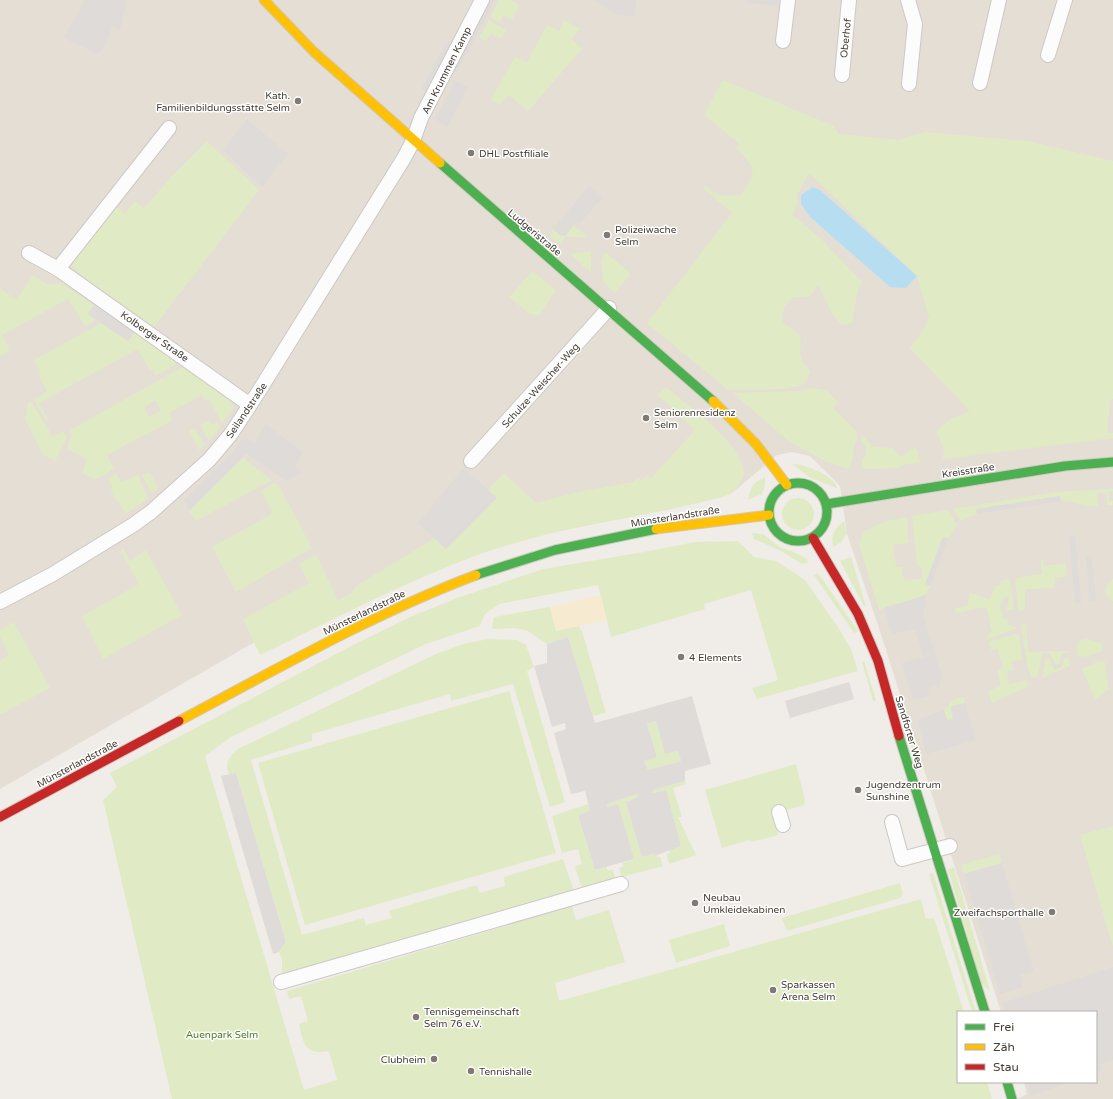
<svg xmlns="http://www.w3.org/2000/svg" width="1113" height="1099" font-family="'Varela Round',sans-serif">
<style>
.residential{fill:#e4ded5}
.green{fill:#e0ebc6;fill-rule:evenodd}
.sand{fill:#f6ead0}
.parking{fill:#dfdbd8;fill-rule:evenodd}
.water{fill:#b6def0}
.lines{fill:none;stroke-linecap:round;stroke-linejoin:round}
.street-casing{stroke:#ccc8c4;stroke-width:16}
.fast-casing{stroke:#cfc9be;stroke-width:11}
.slow-casing{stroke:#cfc9be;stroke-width:11}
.jam-casing{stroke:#cfc9be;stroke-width:11}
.street{stroke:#fdfcfc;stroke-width:14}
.fast{stroke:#4caf50;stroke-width:9}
.slow{stroke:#ffc107;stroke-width:9}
.jam{stroke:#c62828;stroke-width:9}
.poi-dot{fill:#817a73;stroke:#fff;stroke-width:1.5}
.labels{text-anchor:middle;stroke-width:3;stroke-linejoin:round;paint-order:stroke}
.street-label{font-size:10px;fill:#453d34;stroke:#fff}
.poi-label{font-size:10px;fill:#453d34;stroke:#fff;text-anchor:start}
.park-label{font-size:10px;fill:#4c7a24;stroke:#fff}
</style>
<rect width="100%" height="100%" fill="#f0ece8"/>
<!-- residential -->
<path class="residential" d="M0,0H1113V1099H1017L1027,1094L1024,1082H1096V1012H1001L879,628L847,534L840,486L810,456L792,452L777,455L732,493L671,509L527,537L351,594L253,643L0,789Z"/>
<!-- green -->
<g class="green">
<path d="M499,0H511L519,5L512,20L503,15L500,22L490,17Z"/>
<path d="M489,20L506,30L502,39L491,33L486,41L479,38Z"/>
<path d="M564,20L580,29L571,39L582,49L528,111L509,95L499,105L491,99L515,57L527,62L547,25L559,31Z"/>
<path d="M723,80L834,126L838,134L898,140L925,132L1027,141L1113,161V399L1110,400L1107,433H1113V438L943,459L944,449L936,431L952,418L970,411L910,348L926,325L929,317L917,276L809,173L797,195L798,203L792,215L819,237L862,282C854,295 856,309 852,323L841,325L832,313L818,285L810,297H794L784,307L782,322L801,336C800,355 798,356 810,371C809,376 808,381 803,384C788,392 746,389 728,390L647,323L732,213L703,188L705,186C718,196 724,197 740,195C758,174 757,166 736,149L740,144L704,115Z"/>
<path d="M207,141L259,190L154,327L80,274L73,267L72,257L114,205L125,214L135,201L144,208L171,177Z"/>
<path d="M573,225L588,237H565L560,244L550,237L553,229L560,235L565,236Z"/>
<path d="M591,251V273L570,254Z"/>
<path d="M606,252L631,274L615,293L603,281L601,259Z"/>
<path d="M532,271L556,290L539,316L528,313L509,297Z"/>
<path d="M33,275L47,284L61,283L94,305L88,314L96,320L85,326L68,299L2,335L10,350L0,356V288L16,300Z"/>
<path d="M101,323L128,341L135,332L178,363L156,376L153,370L150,371L138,349L39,403L48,419L46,421L34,400L47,391L39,376L41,373L34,360Z"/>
<path d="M182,367L232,402L233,410L222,423L209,399L205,401L202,395L169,413L173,420L107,455L114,468L104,476L94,479L82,473L87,459L67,449L71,437L70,430ZM155,400L161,410L149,417L144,408Z"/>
<path d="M666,387C684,402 752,451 743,477C742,481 735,490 732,493C726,499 624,518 609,521C558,531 507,543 459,562C391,589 326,623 260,655L243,619L309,583L299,564L316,554L338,601L351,594L356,586L435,538L446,549L496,498L488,490L504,473L536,503L578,492L633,482L638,478L641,481L647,475L651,478L695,430L658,395Z"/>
<path d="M813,388L826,390L838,402L833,408L857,431V440L854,444L853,457L849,469L827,462L790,442L733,393L800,391Z"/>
<path d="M31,401L53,437L63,431L67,437L55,461L43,455L25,419L28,403Z"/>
<path d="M209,420L212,425L218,422L220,427L209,441L200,425Z"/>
<path d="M194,428L205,445L199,450L189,431Z"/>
<path d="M862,435L874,447L892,448L901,457L915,447L918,451L920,463L903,465L898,468L862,469V458H865L866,446L861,441Z"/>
<path d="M243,458L272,480L196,521L189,511Z"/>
<path d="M792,464C805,464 834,475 838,489L811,478Z"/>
<path d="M150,472L158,488L152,493L142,475Z"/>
<path d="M116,473L121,482L138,475L148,498L126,514L111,492L112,486L108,479Z"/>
<path d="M765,477V485L762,494L748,500C750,488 754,482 765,477Z"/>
<path d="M275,483L279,486L312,548L236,592L212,547L270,515L272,511L261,491Z"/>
<path d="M1113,489V491L1109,492V501H1113V505H1107L1106,493H1097L1098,506C1085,507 1074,501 1061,501L1060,496L977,509V514L961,521L953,509L1055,492Z"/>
<circle cx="798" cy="514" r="16"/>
<path d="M948,510L957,525L949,538L943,537L926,584L930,586L926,595L879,610L859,544L864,531L887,521L907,517L908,543L893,545L896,567H903L902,576L906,580L922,579V567H917L912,516Z"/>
<path d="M844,521L847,534L841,542L833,547C831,535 834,529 844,521Z"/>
<path d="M752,533L763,534L781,548L792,551L807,559L808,563L802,564L781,551L754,539Z"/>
<path d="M738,541L754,557L776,561L805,580L838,627L851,649L858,671L757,699L752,688L778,680L751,590L704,604L705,609L611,637L598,585L499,604L485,614L480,626L426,644L231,737L205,756L304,1090L337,1080L329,1051C306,1056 303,1044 299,1024L308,1021L301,996L289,999L287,991L572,906L576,920L609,910L625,962L555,983L559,1000H563L921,899L926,919L934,918L964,1012H958V1082H987L992,1099H172L103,800L117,787L110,773L355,644L410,617L460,597L543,569L644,552L695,542Z"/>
<path d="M123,548L130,561L146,550L182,615L103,659L82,616L139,584L120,550Z"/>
<path d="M851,557L866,606H864L840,561Z"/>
<path d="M1041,559H1043L1044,566L1066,563L1067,576L1055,578V588L1025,589V610L1019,611L1015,580L1016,578L1042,574Z"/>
<path d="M818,573L858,631L854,633L814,575Z"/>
<path d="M1007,579L1010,580L1014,609L1006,611L1009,597L1005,596L1000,607L1004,619L1007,618L1008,625L1018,628L988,639L987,635L992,632L986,607L956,613L955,608L967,606L971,593L990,599L995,586L1001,585L1000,581Z"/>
<path d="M1113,579V601C1102,596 1104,585 1113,579Z"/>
<path d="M550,607L556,631L579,626L582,631L606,713L593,716L568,637L547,644L528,631L515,628L492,629L494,617Z"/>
<path d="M14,622L50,688L0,715V660L9,654L0,637V630Z"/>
<path d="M1023,623H1026L1028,652L1068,651L1069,653H1062L1059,664H1055L1050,653H1042L1038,676L1031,678L1027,664L1021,625Z"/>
<path d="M1016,634L1019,635L1022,658L1021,660L1012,661L1013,670L1007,672L1009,684L1026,680L1029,686L992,703L988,691L1001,686L997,670L1003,668L997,648L991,650L989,642Z"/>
<path d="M488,639L517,640L526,645L534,667L527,671L565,802L550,807L513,684L451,701L450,694L312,734V741L251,760L302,935L364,918L366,925L392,918L389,911L477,885L479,893L505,886L504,877L563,859L574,891L282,976V959L279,952L286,942L236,773L229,775C225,762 228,758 238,749L436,654L463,644Z"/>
<path d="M1087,639L1102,644L1103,650L1086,657L1077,655V645L1081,640Z"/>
<path d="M1048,657L1054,670L1062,667L1065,658L1069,657L1070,666L1042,678L1046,658Z"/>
<path d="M864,661L876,700L873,701L862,662Z"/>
<path d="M1099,661L1105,662L1109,689L1095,700L1082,669Z"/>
<path d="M509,691L556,853L305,925L258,763Z"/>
<path d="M964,697L965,703L951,707L953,719L947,720L944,710L954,699Z"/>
<path d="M656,721L665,753L678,751L681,761L648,770L644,760L657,757L647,724Z"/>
<path d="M913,732L921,758L916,760L908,733Z"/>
<path d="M796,764L805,800L804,805L773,814L779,835L751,842L749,840L722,848L705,790Z"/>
<path d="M685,781L686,784L673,788L682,817H678L696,855L669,864L667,854L670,853L669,850L681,846L665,790L653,793V790Z"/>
<path d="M637,794L638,797L626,802L643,856L655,852V856L660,857L663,866L622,877L619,868L623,866L622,863L633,860L618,804L607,807V804Z"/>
<path d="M588,804L591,812L578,815L595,870L606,867L608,871L613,869L615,880L582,889L575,866L582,864L578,849L562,853L552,816Z"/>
<path d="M1113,826V947L1080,835Z"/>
<path d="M999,854L1002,863L964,874L961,865Z"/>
<path d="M954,867L990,991L981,983L948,869Z"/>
<path d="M933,873L976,1012H972L929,874Z"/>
<path d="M900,883L903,894L900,898L787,931L782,918Z"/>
<path d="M724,924L730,946L676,963L669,940Z"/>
</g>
<!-- sand -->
<path class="sand" d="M601,595L606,620L556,631L550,607Z"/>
<!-- parking -->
<g class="parking">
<path d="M85,0H127L120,30L112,27L106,43L98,54L64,38Z"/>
<path d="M489,0H495L457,72L453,70Z"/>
<path d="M593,0H636L634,17L618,15Z"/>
<path d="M747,0H779L778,6L747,3Z"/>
<path d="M446,43L450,45L426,90L422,88Z"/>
<path d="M455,81L468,87L447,127L435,119Z"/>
<path d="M247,119L288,154L262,187L223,150Z"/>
<path d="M589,186L603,197L579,224L576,222L565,236L560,235L553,229Z"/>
<path d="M94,305L135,332L128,341L88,314Z"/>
<path d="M266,424L303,452L295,466L302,473L286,481L246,453L189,511L184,500L234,450L244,437L255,442Z"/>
<path d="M464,468L497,498L446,549L418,523Z"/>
<path d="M1060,496L1061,501L977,514L976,509Z"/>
<path d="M1069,535H1075L1081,603H1075Z"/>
<path d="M943,537L949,538L930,586L925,584Z"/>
<path d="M1086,556H1091L1096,601L1090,602Z"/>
<path d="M926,595L923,615L935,653L923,657L915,629L892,634L884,608Z"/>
<path d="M568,637L595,723L692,696L711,764L685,771V781L653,790V793L666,790L681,846L655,856V853L642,857L626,802L638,797L637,794L607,804V807L618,804L634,859L595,870L578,815L590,811L585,791L571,794L554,733L566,729L565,723L552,727L534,666L547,663V644ZM656,721L665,754L678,751L681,761L648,770L644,761L657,757L647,724Z"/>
<path d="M935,654L941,674L939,687L938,690L936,685L929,688L931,695L913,700L902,663Z"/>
<path d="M849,682L854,699L790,718L785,701Z"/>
<path d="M965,703L975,740L926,754L918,720L944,710L947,720L953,719L951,707Z"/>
<path d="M236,773L286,942L279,952L273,954L221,776Z"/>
<path d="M1002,863L1034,972L1020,975L1023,987L1000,994L964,874Z"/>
<path d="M1113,967V1060L1101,1064L1103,1070L1096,1073V1012H1005L1002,1003Z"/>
<path d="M1027,1082H1070L1031,1096Z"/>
</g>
<!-- water -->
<path class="water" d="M813,187L821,191L917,276L906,288L890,287L810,217L801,204V195Z"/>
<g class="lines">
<defs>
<g id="street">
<path d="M908,0L915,24L909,84"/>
<path d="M783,41L788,0"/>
<path d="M1048,55L1065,0"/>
<path d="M842,75L849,0"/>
<path d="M980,83L999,0"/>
<path d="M29,253L58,269L250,405"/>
<path d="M58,269L169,128"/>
<path d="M471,461L609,308"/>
<path d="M0,602L53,574L133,525L151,512L209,460L231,434L259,391L404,158L413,141L421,118L482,0"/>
<path d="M779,812L783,825"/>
<path d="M892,822L902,859L950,846"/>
<path d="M281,982L621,884"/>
</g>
<g id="fast">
<path d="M440,163L713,401"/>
<circle cx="798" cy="512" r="29"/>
<path d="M827,504L1065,466L1113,462"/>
<path d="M476,575L555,550L656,529"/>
<path d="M899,736L985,1012"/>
<path d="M1007,1082L1012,1099"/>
</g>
<g id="slow">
<path d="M264,0L314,52L440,163"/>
<path d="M713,401L756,444L787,485"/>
<path d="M656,529L769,515"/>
<path d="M179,721C277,669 373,614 476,575"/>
</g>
<g id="jam">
<path d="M813,538L858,614L878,661L899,736"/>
<path d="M0,817L179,721"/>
</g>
</defs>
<!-- street casing -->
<use href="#street" class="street-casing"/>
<!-- fast casing -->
<use href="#fast" class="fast-casing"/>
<!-- slow casing -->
<use href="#slow" class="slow-casing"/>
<!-- jam casing -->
<use href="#jam" class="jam-casing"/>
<!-- street -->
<use href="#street" class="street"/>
<!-- fast -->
<use href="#fast" class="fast"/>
<!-- slow -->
<use href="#slow" class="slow"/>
<!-- jam -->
<use href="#jam" class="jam"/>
</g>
<!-- markers -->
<g class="poi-dot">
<circle cx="298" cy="101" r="4"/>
<circle cx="471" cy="153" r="4"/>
<circle cx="607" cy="235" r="4"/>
<circle cx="646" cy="418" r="4"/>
<circle cx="681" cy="657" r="4"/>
<circle cx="858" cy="790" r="4"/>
<circle cx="695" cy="903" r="4"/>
<circle cx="1052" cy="912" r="4"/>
<circle cx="773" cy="990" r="4"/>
<circle cx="416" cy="1017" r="4"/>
<circle cx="434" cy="1059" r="4"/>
<circle cx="471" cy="1071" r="4"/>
</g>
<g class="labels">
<!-- street labels -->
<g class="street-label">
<text transform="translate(845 38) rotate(-84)" y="4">Oberhof</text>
<text transform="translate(446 70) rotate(-63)" y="4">Am Krummen Kamp</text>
<text transform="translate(535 232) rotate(40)" y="4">Ludgeristraße</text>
<text transform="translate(155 336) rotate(35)" y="4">Kolberger Straße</text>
<text transform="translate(540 385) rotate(-48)" y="4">Schulze-Weischer-Weg</text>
<text transform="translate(246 410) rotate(-56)" y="4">Seilandstraße</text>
<text transform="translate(968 470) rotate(-9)" y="4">Kreisstraße</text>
<text transform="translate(675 516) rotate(-9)" y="4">Münsterlandstraße</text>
<text transform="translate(364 612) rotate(-26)" y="4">Münsterlandstraße</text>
<text transform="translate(910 732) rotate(73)" y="4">Sandforter Weg</text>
<text transform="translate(77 763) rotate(-28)" y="4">Münsterlandstraße</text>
</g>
<!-- poi labels -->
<g class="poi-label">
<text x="290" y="99" text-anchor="end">Kath.<tspan x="290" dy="12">Familienbildungsstätte Selm</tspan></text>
<text x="479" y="157">DHL Postfiliale</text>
<text x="615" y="233">Polizeiwache<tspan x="615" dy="12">Selm</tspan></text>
<text x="654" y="416">Seniorenresidenz<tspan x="654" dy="12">Selm</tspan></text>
<text x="689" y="661">4 Elements</text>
<text x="866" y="788">Jugendzentrum<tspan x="866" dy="12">Sunshine</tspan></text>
<text x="703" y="901">Neubau<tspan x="703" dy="12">Umkleidekabinen</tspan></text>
<text x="1044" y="916" text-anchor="end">Zweifachsporthalle</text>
<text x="781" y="988">Sparkassen<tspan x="781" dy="12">Arena Selm</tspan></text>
<text x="424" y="1015">Tennisgemeinschaft<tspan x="424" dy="12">Selm 76 e.V.</tspan></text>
<text x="426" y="1063" text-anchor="end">Clubheim</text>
<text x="479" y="1075">Tennishalle</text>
</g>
<!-- park labels -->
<g class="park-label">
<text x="222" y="1038">Auenpark Selm</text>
</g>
</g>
<!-- legend -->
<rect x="957" y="1011" width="140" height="72" fill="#ffffff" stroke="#b5b1ae"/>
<rect x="965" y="1024" width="20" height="6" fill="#4caf50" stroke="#b5b1ae"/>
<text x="993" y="1031" font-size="12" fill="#453d34">Frei</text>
<rect x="965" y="1044" width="20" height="6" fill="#ffc107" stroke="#b5b1ae"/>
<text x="993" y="1051" font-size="12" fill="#453d34">Zäh</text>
<rect x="965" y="1064" width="20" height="6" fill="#c62828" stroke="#b5b1ae"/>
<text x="993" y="1071" font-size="12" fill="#453d34">Stau</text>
</svg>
